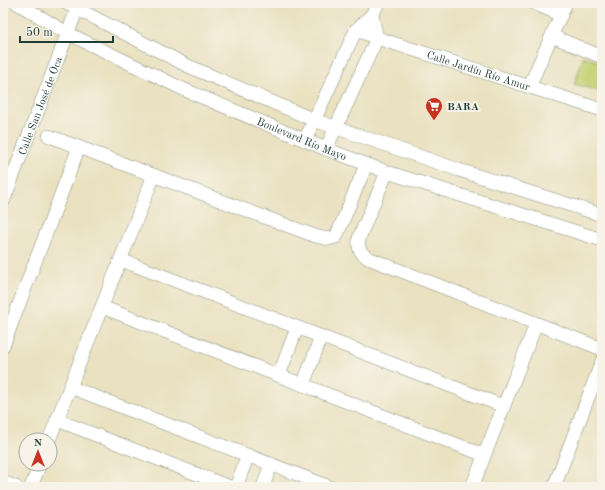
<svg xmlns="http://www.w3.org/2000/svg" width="605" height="490" font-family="'Old Standard TT',serif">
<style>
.green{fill:#c3d072;stroke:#718653}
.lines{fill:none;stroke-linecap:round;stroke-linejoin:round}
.minor-casing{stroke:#848f7a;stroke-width:14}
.minor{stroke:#fff;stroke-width:13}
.labels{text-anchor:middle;stroke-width:4;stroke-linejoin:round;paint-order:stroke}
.street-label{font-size:11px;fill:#1f3d34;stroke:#f7f3e8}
.poi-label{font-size:11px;font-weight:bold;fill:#1f3d34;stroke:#f7f3e8;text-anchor:start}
</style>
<rect width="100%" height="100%" fill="#f7f3e8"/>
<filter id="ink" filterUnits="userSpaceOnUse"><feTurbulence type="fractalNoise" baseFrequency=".025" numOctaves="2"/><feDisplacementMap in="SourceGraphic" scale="8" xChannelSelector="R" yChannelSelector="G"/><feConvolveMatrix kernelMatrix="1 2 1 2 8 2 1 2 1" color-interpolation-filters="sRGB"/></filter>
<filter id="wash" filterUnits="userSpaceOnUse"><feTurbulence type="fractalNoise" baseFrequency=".012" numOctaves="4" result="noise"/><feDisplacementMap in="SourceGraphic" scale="16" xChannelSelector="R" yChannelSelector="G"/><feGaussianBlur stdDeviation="0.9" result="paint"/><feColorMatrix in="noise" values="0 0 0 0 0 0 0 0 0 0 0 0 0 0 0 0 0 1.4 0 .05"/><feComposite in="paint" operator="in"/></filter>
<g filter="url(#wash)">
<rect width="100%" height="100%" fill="#eae1c0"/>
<!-- green -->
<path class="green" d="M584,56L602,64V92L574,84Z"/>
</g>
<g filter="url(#ink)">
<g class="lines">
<defs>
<g id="minor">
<path id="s1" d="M17,3L67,33L185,90L326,149L387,172L602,240"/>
<path d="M66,3L188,66L314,120L459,170L602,215"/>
<path d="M534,3L561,15"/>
<path id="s2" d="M356,30L377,38L602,110"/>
<path d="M552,36L602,57"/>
<path d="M529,87L566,3"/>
<path d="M49,136L315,236L328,239L336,237L366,165"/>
<path d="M305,140L356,30L372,15L378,3"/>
<path d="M326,149L377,38L372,15"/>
<path d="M387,172L359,238C358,248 359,252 368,258L602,349"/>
<path id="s3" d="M3,202L77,9"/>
<path d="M121,260L503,406"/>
<path d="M102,307L484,455"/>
<path d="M3,346L79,147"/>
<path d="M279,375L297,328"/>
<path d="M303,385L321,337"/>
<path d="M70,387L330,487"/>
<path d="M57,420L230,487"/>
<path d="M49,440L154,175"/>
<path d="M3,482L16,487"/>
<path d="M31,487L40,464"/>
<path d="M236,487L248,455"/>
<path d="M263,487L271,464"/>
<path d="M472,487L536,324"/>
<path d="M554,487L602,361"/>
</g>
</defs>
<!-- minor casing -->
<use href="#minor" class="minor-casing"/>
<!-- minor -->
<use href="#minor" class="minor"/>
</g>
</g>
<!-- icons -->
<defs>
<symbol id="supermarket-pin" viewBox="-11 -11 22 30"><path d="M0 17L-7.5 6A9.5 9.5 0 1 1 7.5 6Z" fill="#c8321e" stroke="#f7f3e8"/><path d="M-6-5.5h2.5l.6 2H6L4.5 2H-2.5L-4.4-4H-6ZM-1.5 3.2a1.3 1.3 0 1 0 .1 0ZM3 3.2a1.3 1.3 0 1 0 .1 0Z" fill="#fff"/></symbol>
</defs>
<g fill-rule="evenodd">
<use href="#supermarket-pin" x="424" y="96" width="20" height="27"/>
</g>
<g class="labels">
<!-- street labels -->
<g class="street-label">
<text dy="4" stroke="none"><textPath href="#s2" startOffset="129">Calle Jardín Río Amur</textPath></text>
<text dy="4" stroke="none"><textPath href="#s3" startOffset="103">Calle San José de Oca</textPath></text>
<text dy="4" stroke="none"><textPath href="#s1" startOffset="316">Boulevard Río Mayo</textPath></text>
</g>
<!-- poi labels -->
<g class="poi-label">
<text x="447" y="110">BARA</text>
</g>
</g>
<!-- margin -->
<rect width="605" height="490" fill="none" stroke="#f7f3e8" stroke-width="16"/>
<!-- north arrow -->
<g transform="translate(38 452)"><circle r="19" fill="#f7f3e8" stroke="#a1aaa0"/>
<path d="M0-3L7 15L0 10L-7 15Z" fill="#c8321e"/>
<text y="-6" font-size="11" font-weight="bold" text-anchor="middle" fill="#1f3d34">N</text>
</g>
<!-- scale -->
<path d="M20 36v6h93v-6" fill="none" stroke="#1f3d34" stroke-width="2"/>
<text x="26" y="36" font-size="12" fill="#1f3d34" stroke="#f7f3e8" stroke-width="3" paint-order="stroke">50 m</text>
</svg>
